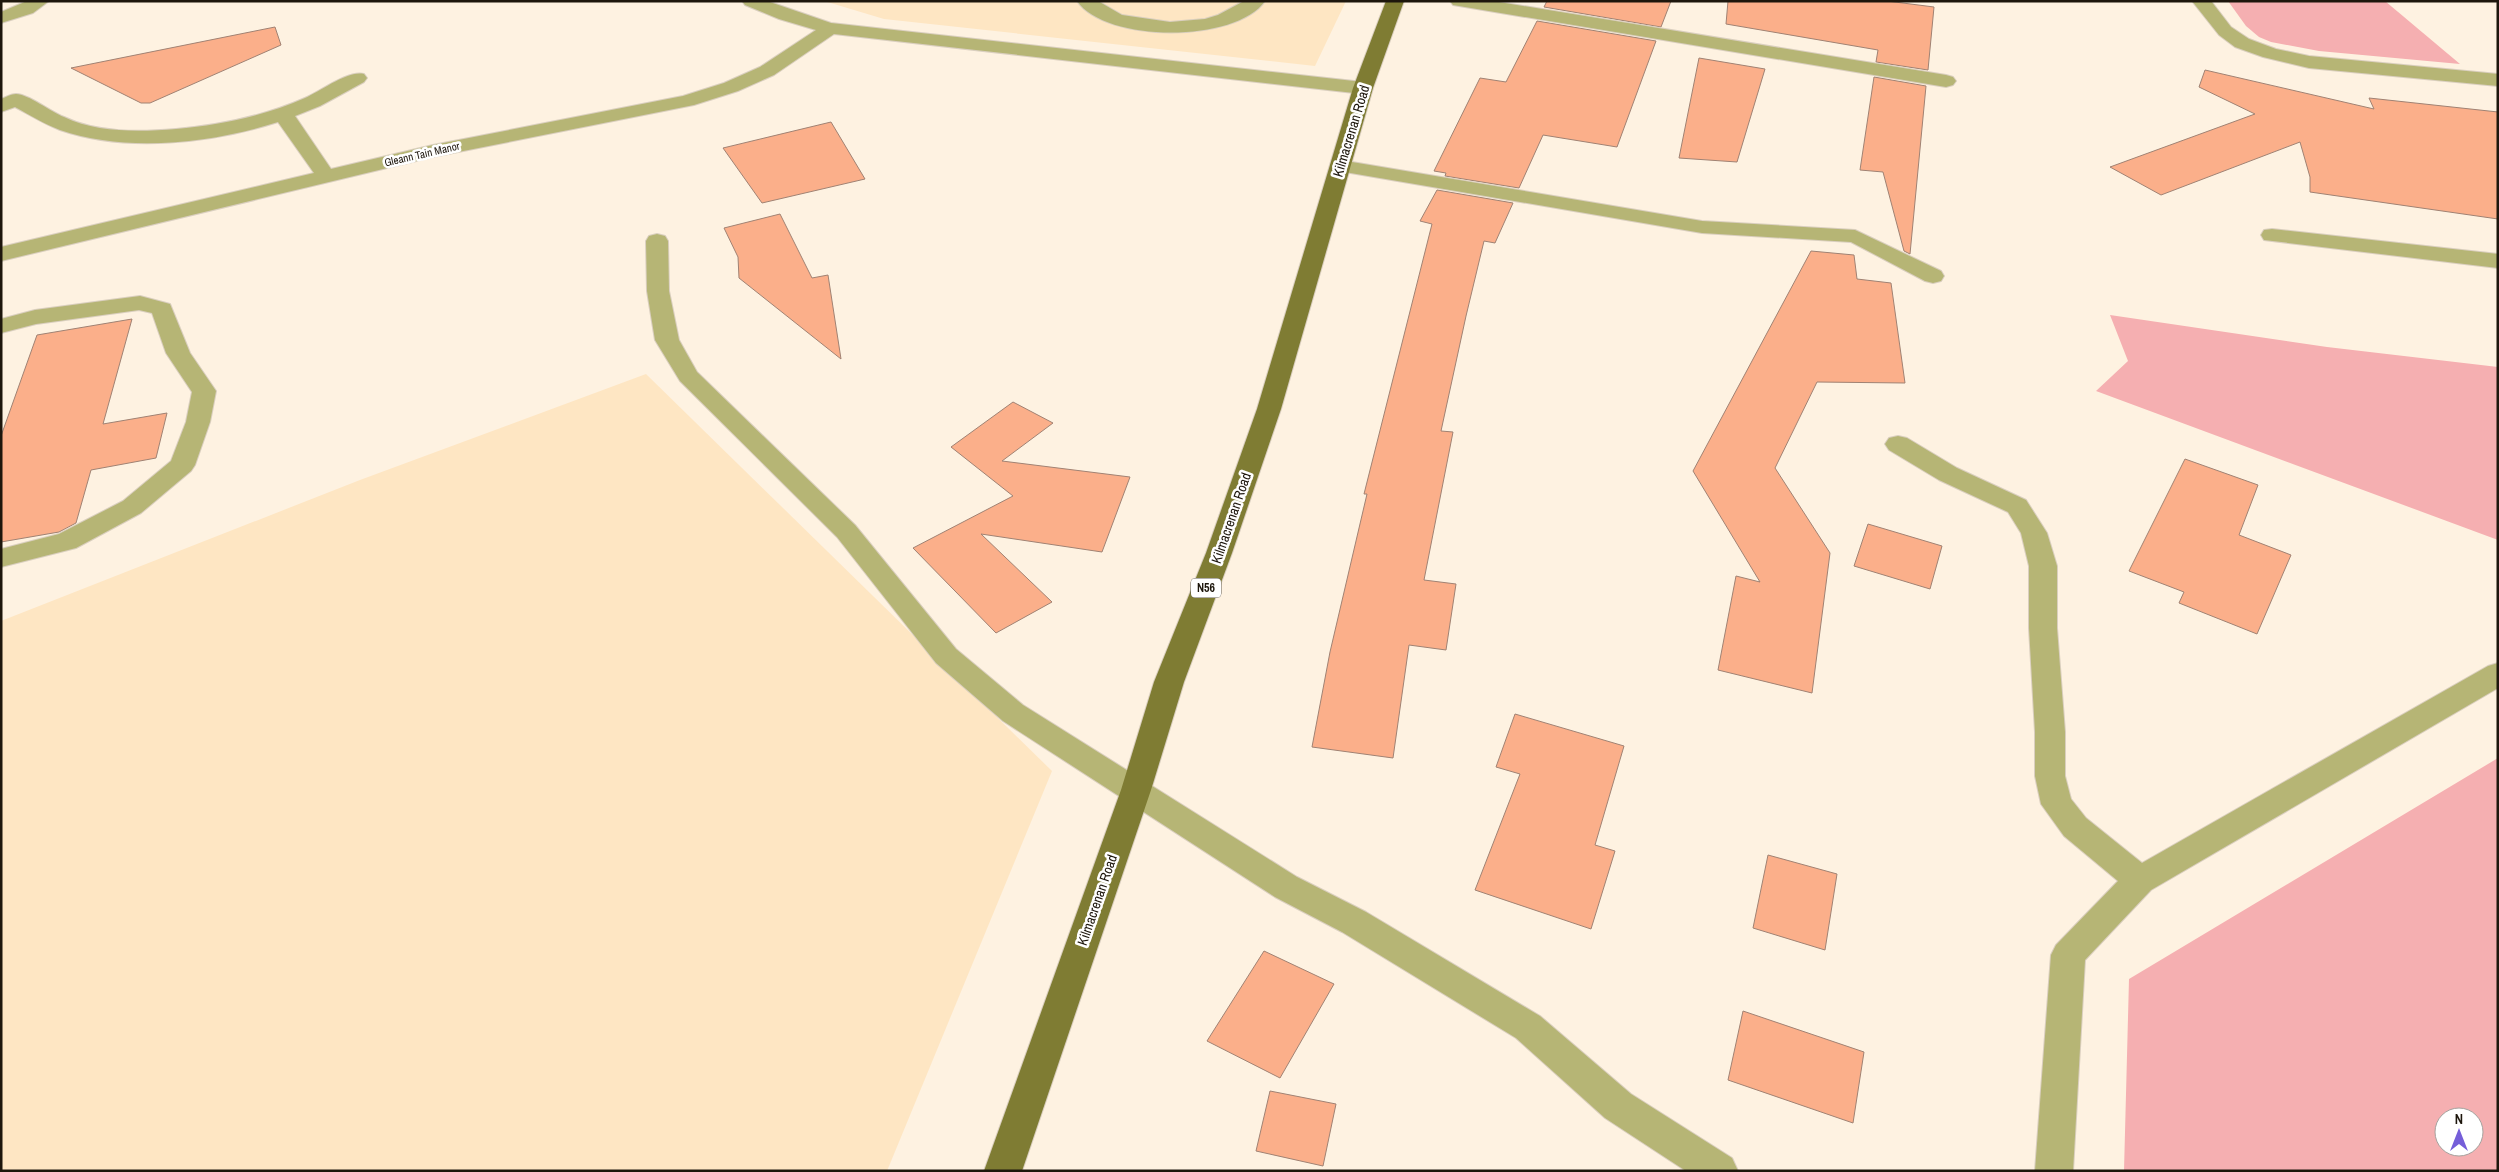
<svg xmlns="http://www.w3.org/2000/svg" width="2499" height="1172" font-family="'Archivo Narrow',sans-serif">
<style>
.built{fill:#fee6c3}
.green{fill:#f5afb1;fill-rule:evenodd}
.building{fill:#fbaf8a;stroke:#a08273}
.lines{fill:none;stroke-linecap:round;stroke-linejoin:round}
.minor-casing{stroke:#dacfbf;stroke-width:2}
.major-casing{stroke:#dacfbf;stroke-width:2}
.minor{fill:#b6b575;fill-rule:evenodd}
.major{fill:#7f7c33;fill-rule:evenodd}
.labels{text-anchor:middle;stroke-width:5;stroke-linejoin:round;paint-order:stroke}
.far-street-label{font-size:11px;fill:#1d160c;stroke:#fff}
.shield{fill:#fff;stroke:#615c55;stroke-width:1}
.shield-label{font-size:12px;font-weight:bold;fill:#1d160c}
.street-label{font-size:14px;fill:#1d160c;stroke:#fff}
</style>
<rect width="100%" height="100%" fill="#fef2e1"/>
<!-- built -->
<g class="built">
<path d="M824,1H1346L1315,66L884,19Z"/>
<path d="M646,374L1052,771L887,1171H1V621L360,480Z"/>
</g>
<!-- green -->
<g class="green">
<path d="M2228,1H2385L2460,64L2319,51L2271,42L2259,37L2246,26Z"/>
<path d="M2110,315L2327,347L2498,367V540L2096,391L2128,361Z"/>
<path d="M2498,758V1171H2124L2129,979ZM2444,1117H2474V1147H2444Z"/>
</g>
<!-- building -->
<g class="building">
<path d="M1547,1H1671L1661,27L1544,7Z"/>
<path d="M1728,1H1887L1934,7L1928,70L1876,62L1878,50L1726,24Z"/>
<path d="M1537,21L1656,41L1617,147L1543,135L1519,188L1445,176L1446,173L1434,171L1480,78L1506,82Z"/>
<path d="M275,27L281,45L150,103H141L71,68Z"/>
<path d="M1699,58L1765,69L1737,162L1679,158Z"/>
<path d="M2205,70L2374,109L2369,98L2498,112V219L2310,192V177L2300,142L2161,195L2110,167L2255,114L2199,87Z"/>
<path d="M1874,77L1926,86L1910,254L1904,251L1883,172L1860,170Z"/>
<path d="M831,122L865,179L762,203L723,148Z"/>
<path d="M1437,190L1513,203L1495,243L1484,241L1466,316L1441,431L1453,432L1424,580L1456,584L1446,650L1409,645L1393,758L1312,747L1330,652L1367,494H1364L1432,224L1420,221Z"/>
<path d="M780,214L812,278L828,275L841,359L739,278L738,257L724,228Z"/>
<path d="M1811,251L1854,255L1857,279L1891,283L1905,383L1817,382L1775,468L1830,553L1812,693L1718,670L1736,576L1760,582L1693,471Z"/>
<path d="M132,319L103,424L167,413L156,458L91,470L76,523L59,532L1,542V436L37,335Z"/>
<path d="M1013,402L1053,423L1002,461L1130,477L1102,552L981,534L1052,602L996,633L913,548L1013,496L951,447Z"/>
<path d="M2185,459L2258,485L2239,535L2291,555L2257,634L2179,603L2184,592L2129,571Z"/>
<path d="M1868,524L1942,546L1930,589L1854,566Z"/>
<path d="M1515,714L1624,746L1595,845L1615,851L1591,929L1475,890L1520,774L1496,767Z"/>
<path d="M1768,855L1837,874L1825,950L1753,928Z"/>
<path d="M1264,951L1334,984L1280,1078L1207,1041Z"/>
<path d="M1743,1011L1864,1052L1853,1123L1728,1080Z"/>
<path d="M1270,1091L1336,1104L1323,1166L1256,1151Z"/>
</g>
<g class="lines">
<defs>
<g id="minor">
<path d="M27,1H49L33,13L1,23V12Z"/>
<path d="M742,1H767L831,23L1363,82L1370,84L1373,88L1370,92L1363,94L834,34L774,75L738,91L694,105L433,157L1,261V247L314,173L278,122C212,143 127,153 60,130C44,124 30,115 15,107L1,112V99C6,97 11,94 16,94C28,94 51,112 64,117C97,133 140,132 176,129C221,125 264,116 305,98C321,91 348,70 364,74L367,78L364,82L320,106L295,116L331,169L433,145L683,96L724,83L760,67L816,30L779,19L745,5Z"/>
<path d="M1077,1H1098L1122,15L1170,22L1205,19L1218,15L1244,1H1265C1236,43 1106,43 1077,1Z"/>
<path d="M1450,1H1493L1946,75L1953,77L1956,81L1953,85L1946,87L1459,6L1453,5Z"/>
<path d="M2192,1H2211L2231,27L2249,39L2276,49L2309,56L2498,74V86L2309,68L2263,57L2235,47L2219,35Z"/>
<path d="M1340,160L1702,221L1855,230L1941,271L1944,276L1941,281L1933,283L1925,281L1851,242L1702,233L1333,170L1330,166L1333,162Z"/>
<path d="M2272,229L2498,254V268L2264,240L2261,235L2264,230Z"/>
<path d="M657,234L665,236L668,241L669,291L679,340L697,372L855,525L956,649L1023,705L1297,877L1366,912L1540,1016L1631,1094L1732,1158L1738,1171H1686L1605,1118L1516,1038L1342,932L1275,897L1003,721L936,663L837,537L680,381L655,340L647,291L646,241L649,236Z"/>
<path d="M140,296L170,304L190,353L216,391L210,422L195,465L191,471L141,513L76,548L1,567V549L59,534L123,501L171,461L186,422L192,392L166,353L152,313L139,310L36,324L1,333V319L35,310Z"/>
<path d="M1898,436L1907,438L1957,468L2026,500L2047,533L2057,566V628L2065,732V776L2071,799L2086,818L2142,863L2488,666L2498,663V688L2151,890L2085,960L2073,1171H2035L2051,955L2056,945L2118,881L2064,836L2041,804L2035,776V732L2029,628V566L2021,533L2008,512L1939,480L1889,450L1885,444L1889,438Z"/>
</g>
<path id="major" d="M1386,1H1404L1373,88L1281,409L1232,553L1184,682L1151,790L1022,1171H984L1121,790L1154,682L1206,553L1257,409L1353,88Z"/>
</defs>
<!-- minor casing -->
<use href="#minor" class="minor-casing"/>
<!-- major casing -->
<use href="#major" class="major-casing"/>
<!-- minor -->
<use href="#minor" class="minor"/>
<!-- major -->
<use href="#major" class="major"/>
</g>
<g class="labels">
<!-- far-street labels -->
<g class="far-street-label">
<text transform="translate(422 154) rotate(-13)" y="4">Gleann Tain Manor</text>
</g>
<!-- shield labels -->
<rect class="shield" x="1191" y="578.5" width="30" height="19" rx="4"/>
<g class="shield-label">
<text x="1206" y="592">N56</text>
</g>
<!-- street labels -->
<g class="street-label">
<text transform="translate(1351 131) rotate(-73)" y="5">Kilmacrenan Road</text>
<text transform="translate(1231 518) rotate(-71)" y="5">Kilmacrenan Road</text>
<text transform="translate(1097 900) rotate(-71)" y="5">Kilmacrenan Road</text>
</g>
</g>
<!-- border -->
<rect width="2499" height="1172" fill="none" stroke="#1d160c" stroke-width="5"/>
<!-- north arrow -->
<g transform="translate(2459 1132)"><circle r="24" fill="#ffffff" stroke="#a5a29e"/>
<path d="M0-4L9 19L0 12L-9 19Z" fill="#755ed9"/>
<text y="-8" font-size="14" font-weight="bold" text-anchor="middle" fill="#1d160c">N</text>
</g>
</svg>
